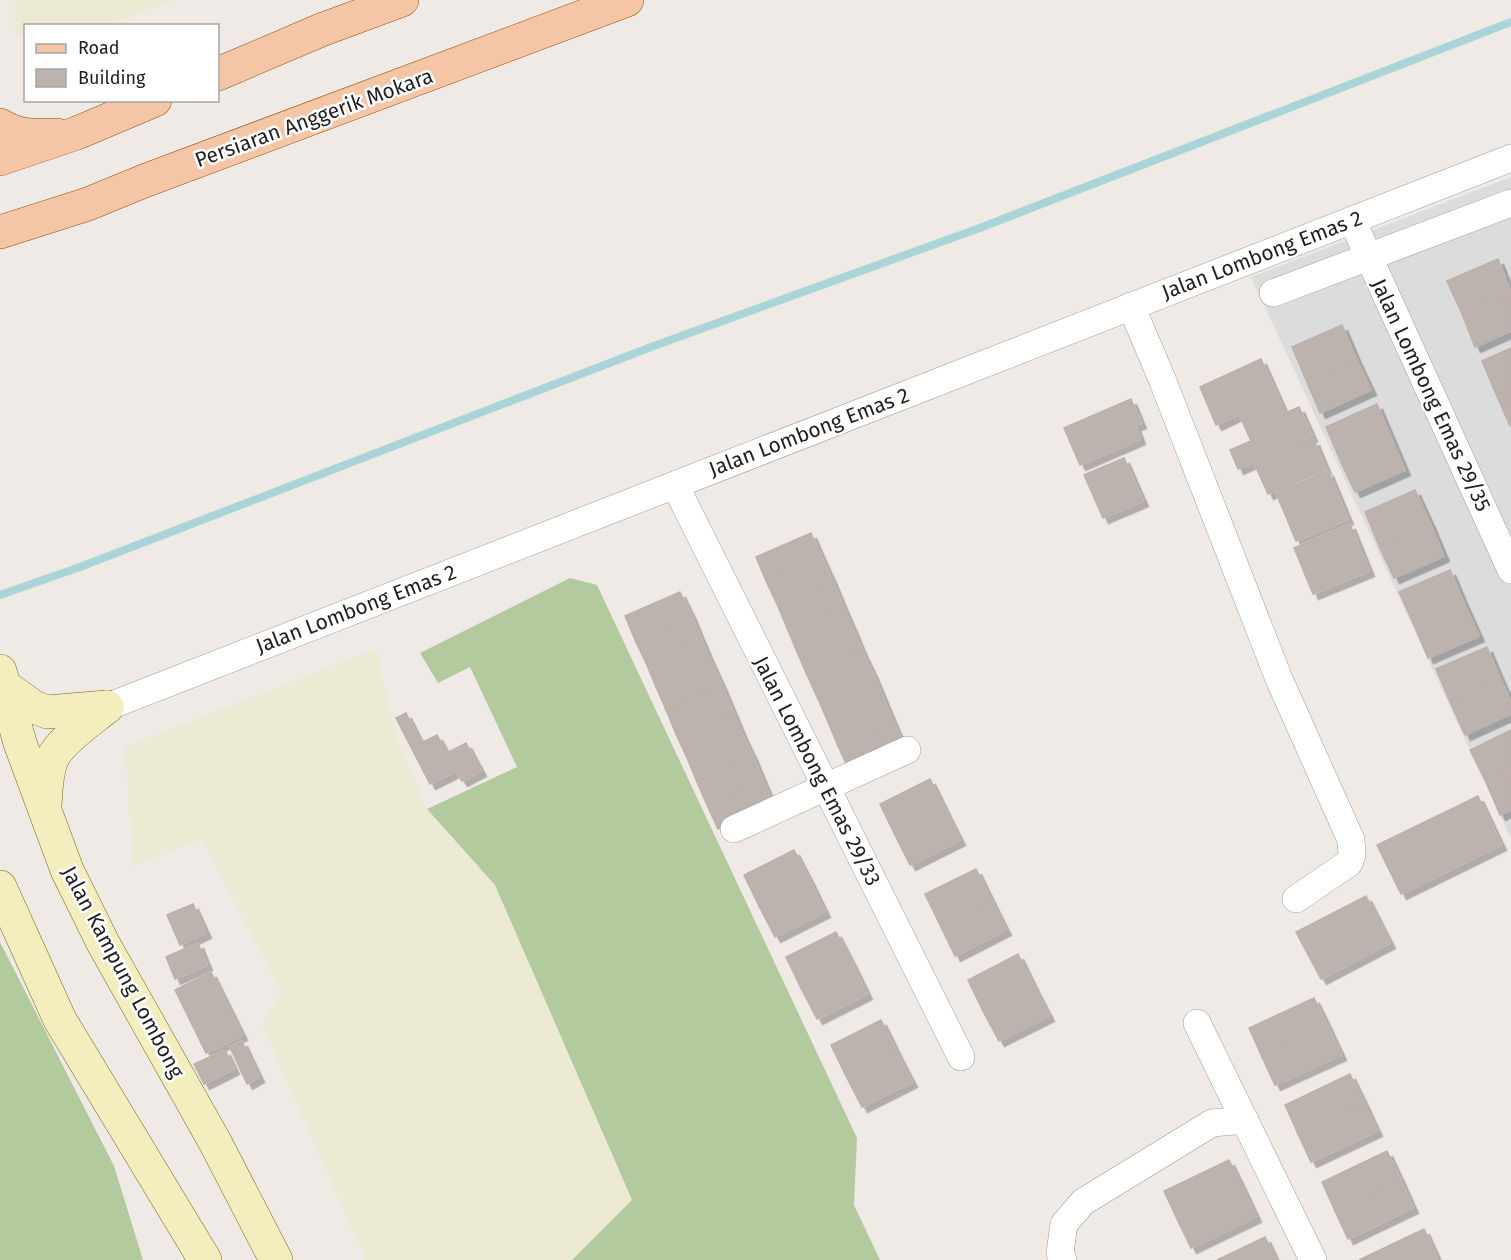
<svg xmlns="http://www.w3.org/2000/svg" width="1511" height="1260" font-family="'Fira Sans',sans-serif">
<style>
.residential{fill:#dddcdc}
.farmland{fill:#ecead3}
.forest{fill:#b2ca9e}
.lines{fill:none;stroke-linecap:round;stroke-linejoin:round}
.stream{stroke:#aad5d8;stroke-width:8}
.building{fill:#bcb3af;stroke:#bfb0aa;stroke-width:1.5;filter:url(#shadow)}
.street-casing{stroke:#9c9c9c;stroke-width:28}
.secondary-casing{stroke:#6d690f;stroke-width:34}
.primary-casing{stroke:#8c4f0d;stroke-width:34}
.street{stroke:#fff;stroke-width:27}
.secondary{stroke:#f4eebf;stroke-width:33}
.primary{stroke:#f4c6a6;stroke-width:33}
.labels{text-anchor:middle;stroke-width:5;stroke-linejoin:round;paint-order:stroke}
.street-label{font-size:21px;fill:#1f1f1f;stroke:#fff}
</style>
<defs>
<filter id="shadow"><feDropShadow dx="5.5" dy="5.5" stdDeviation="0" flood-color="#0004"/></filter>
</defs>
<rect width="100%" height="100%" fill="#efeae6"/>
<!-- residential -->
<path class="residential" d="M1511,177V839L1251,277Z"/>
<!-- farmland -->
<g class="farmland">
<path d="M15,0H174L109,25L26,26L25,35H15Z"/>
<path d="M376,649L397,739L427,809L495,885L632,1201L572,1260H366L262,1025L281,992L202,839L133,867L125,747Z"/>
</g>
<!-- forest -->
<g class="forest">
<path d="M570,578L597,585L857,1138L854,1205L880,1260H572L632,1200L495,885L427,809L517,767L470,667L438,683L420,653Z"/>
<path d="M0,942L114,1166L143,1260H0Z"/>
</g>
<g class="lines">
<!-- stream -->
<path class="stream" d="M0,595L80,567L651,347L977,229L1511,22"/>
</g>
<!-- building -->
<g class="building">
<path d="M1498,259L1511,292L1462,314L1447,281Z"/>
<path d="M1511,292V331L1475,347L1462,314Z"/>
<path d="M1342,325L1356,358L1306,380L1292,347Z"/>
<path d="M1511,348V387L1496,394L1482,361Z"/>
<path d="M1356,358L1371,390L1320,413L1306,380Z"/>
<path d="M1261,359L1285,413L1299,407L1312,436L1238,469L1230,450L1251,441L1239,414L1216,425L1200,387Z"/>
<path d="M1511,387V426H1510L1496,394Z"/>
<path d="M1131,399L1141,423L1135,425L1140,439L1080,465L1064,428Z"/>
<path d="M1377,404L1391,437L1340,460L1326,427Z"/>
<path d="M1391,437L1405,470L1355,492L1340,460Z"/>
<path d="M1314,440L1326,469L1268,494L1255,465Z"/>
<path d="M1124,458L1143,501L1103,518L1084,475Z"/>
<path d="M1328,471L1348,519L1296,541L1276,493Z"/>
<path d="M1415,490L1430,523L1379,546L1365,512Z"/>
<path d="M1430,523L1444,556L1394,578L1379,546Z"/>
<path d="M1350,524L1369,571L1313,594L1294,548Z"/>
<path d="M811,533L821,556L766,581L756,557Z"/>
<path d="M821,556L832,580L777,604L766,581Z"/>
<path d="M1450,570L1464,603L1414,625L1399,592Z"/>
<path d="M832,580L842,604L787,628L777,604Z"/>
<path d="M680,592L691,615L635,640L625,616Z"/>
<path d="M1464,603L1479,636L1428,658L1414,625Z"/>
<path d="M842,604L852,627L797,652L787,628Z"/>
<path d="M691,615L701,639L646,663L635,640Z"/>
<path d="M852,627L862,651L807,675L797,652Z"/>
<path d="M701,639L711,662L656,687L646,663Z"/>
<path d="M1487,647L1501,680L1450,702L1436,669Z"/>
<path d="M862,651L873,674L818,699L807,675Z"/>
<path d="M711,662L722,686L666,710L656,687Z"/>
<path d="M873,674L883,698L828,722L818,699Z"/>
<path d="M1501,680L1511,702V714L1465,735L1450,702Z"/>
<path d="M722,686L732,710L676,734L666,710Z"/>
<path d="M883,698L893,722L838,746L828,722Z"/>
<path d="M732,710L742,734L687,758L676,734Z"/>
<path d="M406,713L421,743L437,735L447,753L466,743L481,771L462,781L456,771L430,784L396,718Z"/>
<path d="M893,722L904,746L849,770L838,746Z"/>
<path d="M1511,730V770L1486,782L1470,750Z"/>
<path d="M742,734L753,757L697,782L687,758Z"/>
<path d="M753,757L763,781L707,805L697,782Z"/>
<path d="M1511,770V810L1500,815L1486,782Z"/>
<path d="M930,779L945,810L895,835L880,804Z"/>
<path d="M763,781L773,804L718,829L707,805Z"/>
<path d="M1478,796L1501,845L1401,894L1377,845Z"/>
<path d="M945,810L960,840L910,865L895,835Z"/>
<path d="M794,850L810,881L759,906L744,875Z"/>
<path d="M976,869L991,900L940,925L925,894Z"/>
<path d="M810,881L825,912L775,937L759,906Z"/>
<path d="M1366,896L1390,943L1321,979L1296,932Z"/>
<path d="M991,900L1006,930L955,956L940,925Z"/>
<path d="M193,904L206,933L180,945L167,915Z"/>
<path d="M836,932L852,963L801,988L786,957Z"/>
<path d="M198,943L207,965L175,979L166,957Z"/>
<path d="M1018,954L1033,985L983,1011L968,980Z"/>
<path d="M852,963L867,994L817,1019L801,988Z"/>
<path d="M211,972L242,1035L206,1053L175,990Z"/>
<path d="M1033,985L1049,1016L999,1041L983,1011Z"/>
<path d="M1314,998L1328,1027L1262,1057L1249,1028Z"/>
<path d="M881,1020L896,1051L846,1076L831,1045Z"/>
<path d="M1328,1027L1341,1055L1275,1085L1262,1057Z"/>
<path d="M242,1041L259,1077L247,1084L230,1047Z"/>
<path d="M225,1050L234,1069L204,1084L194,1064Z"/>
<path d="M896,1051L912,1082L862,1107L846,1076Z"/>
<path d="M1350,1074L1364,1103L1298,1134L1285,1105Z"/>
<path d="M1364,1103L1377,1131L1311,1162L1298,1134Z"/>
<path d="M1387,1151L1401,1181L1335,1211L1322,1182Z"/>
<path d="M1229,1160L1243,1189L1178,1221L1164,1191Z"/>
<path d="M1401,1181L1413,1208L1348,1239L1335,1211Z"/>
<path d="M1243,1189L1256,1217L1191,1248L1178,1221Z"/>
<path d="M1424,1229L1437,1258L1433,1260H1359Z"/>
<path d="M1265,1237L1276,1260H1217Z"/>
</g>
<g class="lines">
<defs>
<g id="street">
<path d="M1352,220L1511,570"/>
<path d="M1273,293L1511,203"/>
<path d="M1131,306L1162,379L1279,679L1351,840L1352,855L1349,863L1296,899"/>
<path d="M675,485L961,1057"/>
<path d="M107,707L1511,158"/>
<path d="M734,829L907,750"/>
<path d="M1197,1023L1313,1260"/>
<path d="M1063,1260L1060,1253L1064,1224L1083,1202L1212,1123L1245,1120"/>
</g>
<g id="secondary">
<path d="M0,671L20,743L67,870L103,943L215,1142L276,1260"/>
<path d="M3,685L34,707L47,712L107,707"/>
<path d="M45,806C46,791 46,774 52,759C60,741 91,720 107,707"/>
<path d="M0,887L60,1020L205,1260"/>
</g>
<g id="primary">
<path d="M218,74L321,30L402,0"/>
<path d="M0,125C17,136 37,136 57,135"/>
<path d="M0,159L77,133L155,100"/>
<path d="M0,232L88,204L144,181L627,0"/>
</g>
</defs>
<!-- street casing -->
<use href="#street" class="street-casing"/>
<!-- secondary casing -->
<use href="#secondary" class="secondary-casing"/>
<!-- primary casing -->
<use href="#primary" class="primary-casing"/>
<!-- street -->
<use href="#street" class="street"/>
<!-- secondary -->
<use href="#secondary" class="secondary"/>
<!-- primary -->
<use href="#primary" class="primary"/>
</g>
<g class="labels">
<!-- street labels -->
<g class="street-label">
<text transform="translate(314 118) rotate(-20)" y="7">Persiaran Anggerik Mokara</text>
<text transform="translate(1262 255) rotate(-21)" y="7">Jalan Lombong Emas 2</text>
<text transform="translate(1431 395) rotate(65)" y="7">Jalan Lombong Emas 29/35</text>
<text transform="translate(809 432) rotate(-21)" y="7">Jalan Lombong Emas 2</text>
<text transform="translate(356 609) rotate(-21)" y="7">Jalan Lombong Emas 2</text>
<text transform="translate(817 771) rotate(63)" y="7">Jalan Lombong Emas 29/33</text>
<text transform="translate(123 972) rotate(62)" y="7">Jalan Kampung Lombong</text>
</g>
</g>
<!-- legend -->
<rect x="24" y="24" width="195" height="78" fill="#ffffff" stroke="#a5a5a5" stroke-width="1.5"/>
<rect x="36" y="44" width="30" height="9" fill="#f4c6a6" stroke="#a5a5a5" stroke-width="1.5"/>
<text x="78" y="54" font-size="18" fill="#1f1f1f">Road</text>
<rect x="36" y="69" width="30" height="18" fill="#bcb3af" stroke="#a5a5a5" stroke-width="1.5"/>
<text x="78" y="84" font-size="18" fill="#1f1f1f">Building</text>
</svg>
